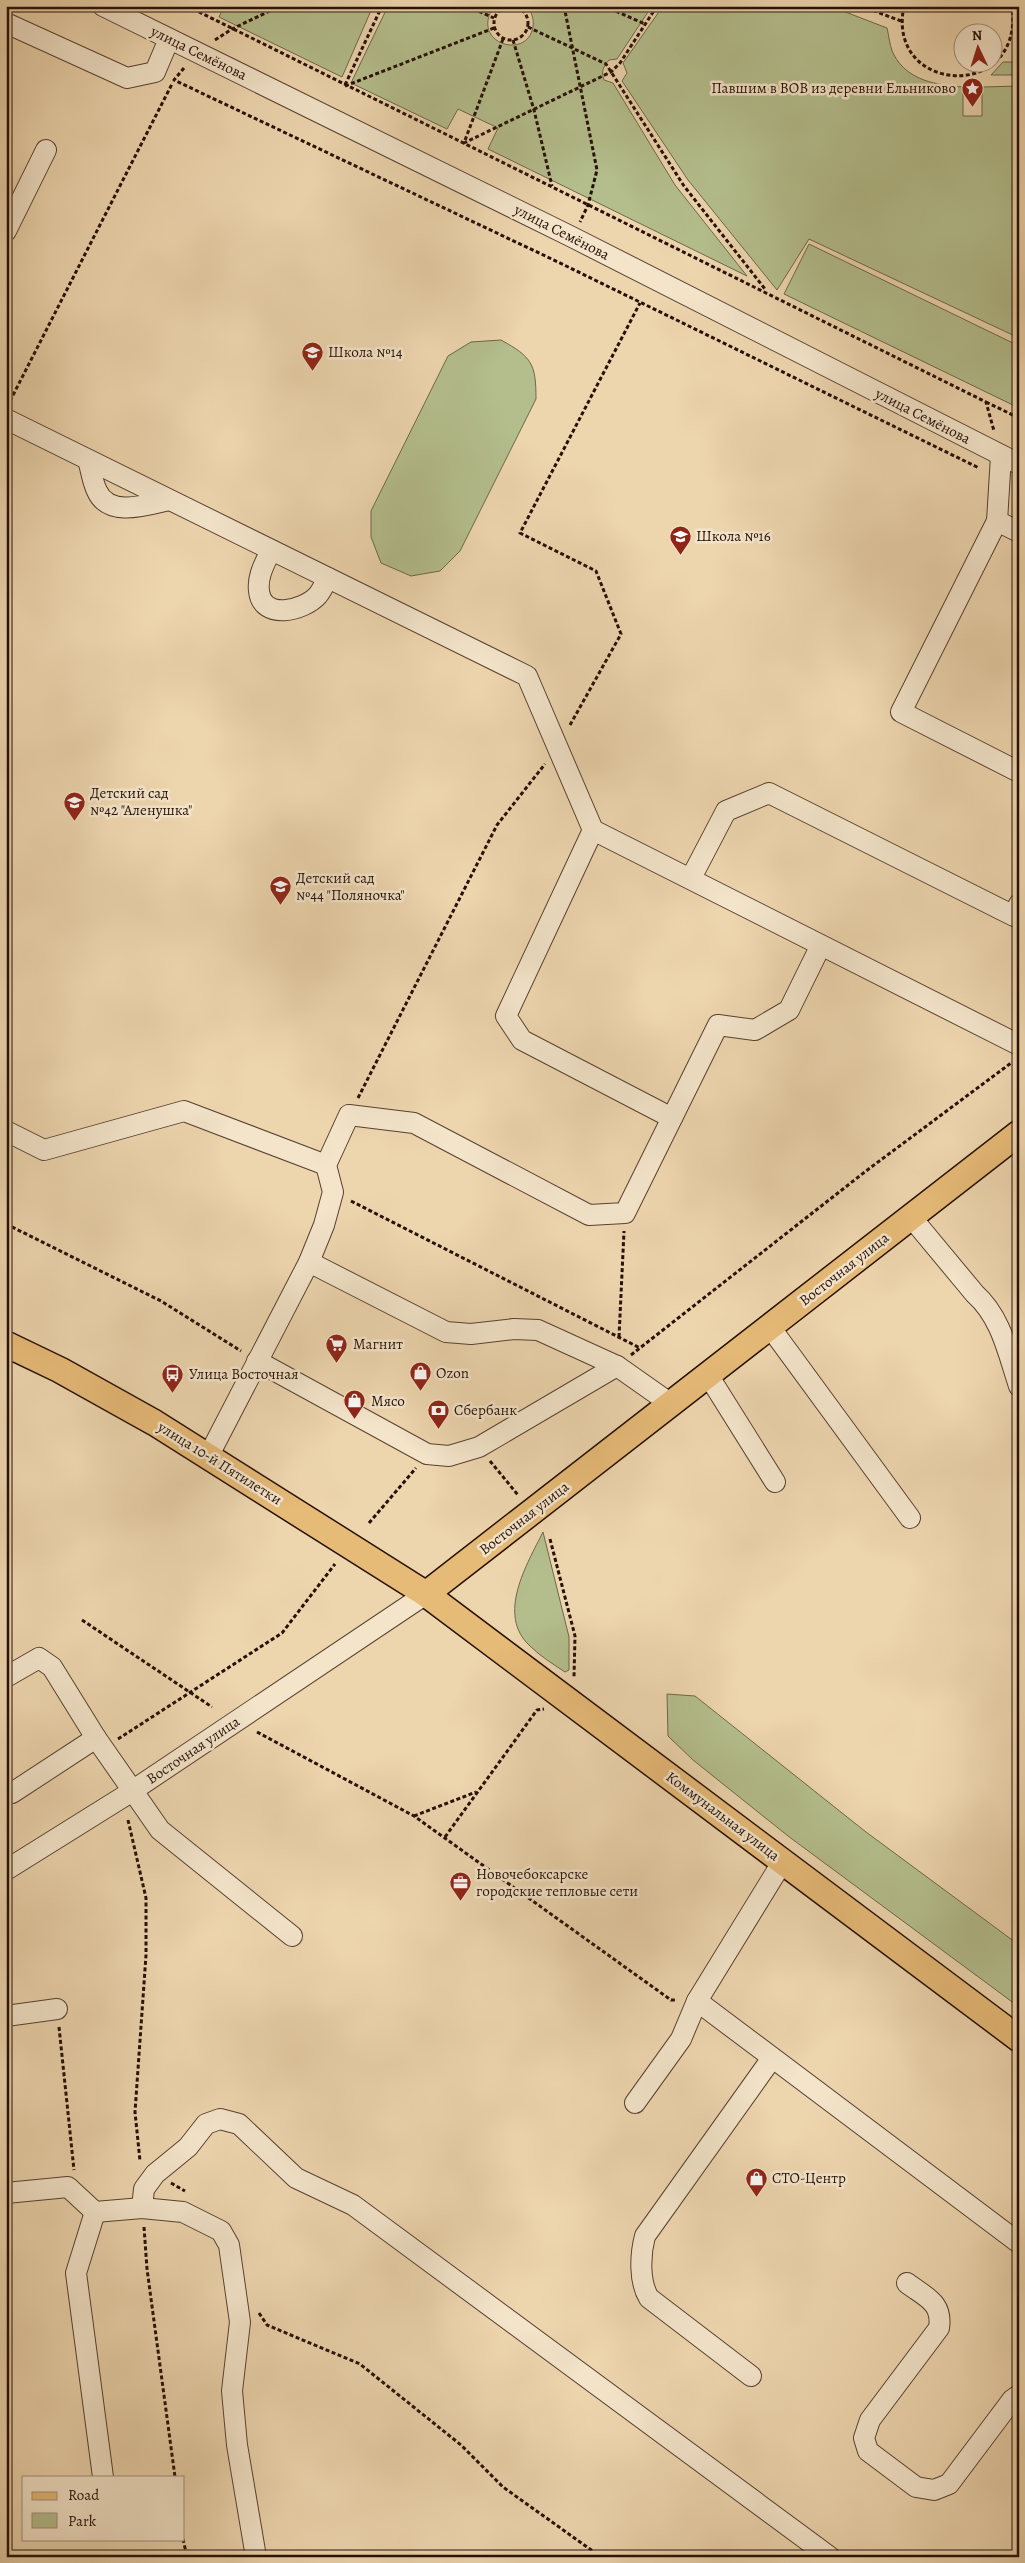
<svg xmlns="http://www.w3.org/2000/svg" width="1025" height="2563" font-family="Alegreya,serif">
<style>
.green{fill:#b4be8d;stroke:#6d674a}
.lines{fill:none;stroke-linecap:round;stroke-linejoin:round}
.minor-casing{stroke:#584130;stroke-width:22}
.major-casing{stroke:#261006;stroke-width:28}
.path{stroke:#261006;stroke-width:3;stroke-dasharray:4 2.5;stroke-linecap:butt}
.minor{stroke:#f3e4ca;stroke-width:20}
.major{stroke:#e6ba77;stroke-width:25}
.labels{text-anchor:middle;stroke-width:5;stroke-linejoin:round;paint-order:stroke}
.street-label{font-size:15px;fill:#261006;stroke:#f3e4ca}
.poi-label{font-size:15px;fill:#261006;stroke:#f3e4ca;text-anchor:start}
</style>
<rect width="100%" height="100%" fill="#edd5ae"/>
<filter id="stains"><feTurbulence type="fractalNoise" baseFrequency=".004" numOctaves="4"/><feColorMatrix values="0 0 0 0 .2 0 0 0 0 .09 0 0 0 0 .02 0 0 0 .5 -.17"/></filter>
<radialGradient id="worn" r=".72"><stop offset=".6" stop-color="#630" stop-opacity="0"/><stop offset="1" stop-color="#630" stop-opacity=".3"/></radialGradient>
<!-- green -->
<g class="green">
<path d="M224,6H373L342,77L219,17Z"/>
<path d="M388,6H494C469,43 527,61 533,27C534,19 532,13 527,6H652L617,59L609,60C603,67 601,71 604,80L613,83L675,185L747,276L488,149L498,128L458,109L447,129L351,83Z"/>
<path d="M663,6H830L887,28C889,36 890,48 894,55C908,81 937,85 963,87V116H982V87L1019,86V338L809,239L777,290L688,180L622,81L627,73L623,63Z"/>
<path d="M1003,62H1019V75H991Z"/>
<path d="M809,244L1019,346V408L784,294Z"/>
<path d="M501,340C532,357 536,364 536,399L460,551L440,571L411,576L381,563L371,537V511L448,356L471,342Z"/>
<path d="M543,1532L569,1637V1670L565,1672C553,1664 540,1656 530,1646C496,1615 527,1564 543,1532Z"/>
<path d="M667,1694L695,1696L866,1832L1019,1945V2007L788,1836L693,1760L668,1736Z"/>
</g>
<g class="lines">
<defs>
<g id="minor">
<path d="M103,6L572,237L1019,464"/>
<path d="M6,23L127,78L155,72L169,39"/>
<path d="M6,231L46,150"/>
<path d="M6,419L527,676L593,830L1019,1045"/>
<path d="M1001,456L997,521L901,712L1019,772"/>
<path d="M88,460C91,469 92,481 97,491C109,518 147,505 169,500"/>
<path d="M997,521L1019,532"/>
<path d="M271,550C265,563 257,576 259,591C262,621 304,611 318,595C322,590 325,583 328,578"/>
<path d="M593,830L506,1016L522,1040L672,1118"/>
<path d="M691,878L726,811L769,793L1014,916L1019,904"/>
<path d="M6,1131L44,1150L184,1111L326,1165"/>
<path d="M911,1217L975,1294C1001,1317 1008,1353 1019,1386"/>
<path d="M309,1262L446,1332L471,1334L514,1329L538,1330L617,1366L671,1404"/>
<path d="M770,1327L910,1518"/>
<path d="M257,1361L427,1454L449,1456L479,1447L617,1366"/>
<path d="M708,1375L775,1482"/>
<path d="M209,1455L309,1262L324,1225L333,1192L326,1165L349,1115L414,1123L589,1215L625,1213L718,1025L755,1030L789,1010L820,947"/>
<path d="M6,1677L39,1658L52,1667L96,1738L160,1830L292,1936"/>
<path d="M6,1791L12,1793L96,1738"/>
<path d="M6,1870L123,1797L426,1594"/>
<path d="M697,2001L1019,2243"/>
<path d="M6,2016L57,2009"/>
<path d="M635,2103L681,2039L697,2001L783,1861"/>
<path d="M6,2193L68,2187L95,2212L142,2208L183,2212L221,2231L229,2245L240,2322L232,2391L237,2445L256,2557"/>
<path d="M142,2208L144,2189L155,2174L188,2147L206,2124L220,2119L239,2124L296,2178L353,2205L830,2557"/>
<path d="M95,2212L76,2273L103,2477"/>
<path d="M907,2283C925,2297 943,2302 939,2328L870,2420L864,2438L868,2451L916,2487L934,2490L949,2484L1012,2400L1019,2395"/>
<path d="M751,2376L649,2298C639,2282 640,2255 645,2236L772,2058"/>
</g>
<g id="major">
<path d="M6,1344L60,1370L155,1423L426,1594L1019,2039"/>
<path d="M426,1594L1019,1133"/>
</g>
</defs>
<!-- minor casing -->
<use href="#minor" class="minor-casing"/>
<!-- major casing -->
<use href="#major" class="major-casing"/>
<!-- path -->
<g class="path">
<path d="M187,6L986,402L994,431"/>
<path d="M467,6L494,18"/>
<path d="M496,6L500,10"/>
<path d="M564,6L597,170L588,205L580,222"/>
<path d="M604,6L645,24"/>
<path d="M861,6L901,21"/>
<path d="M904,6C885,95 1025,103 1012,6"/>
<circle cx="511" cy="23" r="17"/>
<path d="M528,27L606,64L684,186L765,289"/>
<path d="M503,39L464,143L611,72L620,63L657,6"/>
<path d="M215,40L232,29L280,6"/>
<path d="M513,40L534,110L552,186"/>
<path d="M184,68L174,80L558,262L979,468"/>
<path d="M345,85L382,6"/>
<path d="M345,86L494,28"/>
<path d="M10,401L172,84"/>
<path d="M986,402L1019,418"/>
<path d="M570,725L621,634L596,571L520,533L640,303"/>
<path d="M358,1098L497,825L545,764"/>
<path d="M351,1201L640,1348"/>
<path d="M6,1224L161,1301L241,1351"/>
<path d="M619,1337L624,1231"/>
<path d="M631,1355L866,1171L1011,1063"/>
<path d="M490,1461L518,1495"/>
<path d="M369,1523L416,1468"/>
<path d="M550,1539L575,1636L574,1677"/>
<path d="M82,1620L212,1707"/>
<path d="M257,1732L414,1816L671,2000H676"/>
<path d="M118,1739L282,1633L335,1564"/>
<path d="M414,1816L476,1792"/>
<path d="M128,1820L146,1898V1955L135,2112L140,2161"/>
<path d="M445,1837L537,1710L544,1709"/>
<path d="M59,2027L74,2170"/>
<path d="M171,2183L185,2191"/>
<path d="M144,2227L147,2269L175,2477"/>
<path d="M259,2313L267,2325L360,2364L461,2445L503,2487L601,2557"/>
<path d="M183,2539L187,2557"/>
</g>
<!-- minor -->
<use href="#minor" class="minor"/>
<!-- major -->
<use href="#major" class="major"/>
</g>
<!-- icons -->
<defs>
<symbol id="sight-pin" viewBox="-11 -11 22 30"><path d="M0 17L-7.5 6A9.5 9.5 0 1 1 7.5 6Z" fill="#8f2418" stroke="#f3e4ca"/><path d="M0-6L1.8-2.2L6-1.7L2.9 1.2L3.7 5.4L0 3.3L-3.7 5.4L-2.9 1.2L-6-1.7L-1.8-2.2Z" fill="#fff"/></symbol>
<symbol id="school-pin" viewBox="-11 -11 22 30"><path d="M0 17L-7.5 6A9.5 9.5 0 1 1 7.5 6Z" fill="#8f2418" stroke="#f3e4ca"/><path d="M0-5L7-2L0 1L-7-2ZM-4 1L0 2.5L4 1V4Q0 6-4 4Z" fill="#fff"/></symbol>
<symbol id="supermarket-pin" viewBox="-11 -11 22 30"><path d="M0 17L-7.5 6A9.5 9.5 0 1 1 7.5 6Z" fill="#8f2418" stroke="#f3e4ca"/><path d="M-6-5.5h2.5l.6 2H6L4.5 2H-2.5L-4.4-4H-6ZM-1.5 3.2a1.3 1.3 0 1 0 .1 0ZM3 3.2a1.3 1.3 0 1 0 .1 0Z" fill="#fff"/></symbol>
<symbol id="shop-pin" viewBox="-11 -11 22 30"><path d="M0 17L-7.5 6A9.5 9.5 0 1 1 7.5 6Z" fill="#8f2418" stroke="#f3e4ca"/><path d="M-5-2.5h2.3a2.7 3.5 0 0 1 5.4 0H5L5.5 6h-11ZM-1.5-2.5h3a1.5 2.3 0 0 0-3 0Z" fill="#fff"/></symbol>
<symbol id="bus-pin" viewBox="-11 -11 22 30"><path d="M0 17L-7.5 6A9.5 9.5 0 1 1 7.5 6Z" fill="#8f2418" stroke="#f3e4ca"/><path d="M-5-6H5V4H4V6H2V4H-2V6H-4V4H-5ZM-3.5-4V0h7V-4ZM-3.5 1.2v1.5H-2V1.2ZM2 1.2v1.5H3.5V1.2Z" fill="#fff"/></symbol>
<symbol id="bank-pin" viewBox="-11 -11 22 30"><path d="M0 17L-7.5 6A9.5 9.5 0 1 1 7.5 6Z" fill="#8f2418" stroke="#f3e4ca"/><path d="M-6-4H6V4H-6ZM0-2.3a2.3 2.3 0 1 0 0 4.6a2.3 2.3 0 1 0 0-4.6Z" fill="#fff"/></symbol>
<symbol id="office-pin" viewBox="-11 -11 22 30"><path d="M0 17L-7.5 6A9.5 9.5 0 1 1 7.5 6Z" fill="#8f2418" stroke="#f3e4ca"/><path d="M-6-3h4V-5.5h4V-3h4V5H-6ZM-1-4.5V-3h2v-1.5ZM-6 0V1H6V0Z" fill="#fff"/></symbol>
</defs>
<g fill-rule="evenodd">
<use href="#sight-pin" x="960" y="76" width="25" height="34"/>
<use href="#school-pin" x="300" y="340" width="25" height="34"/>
<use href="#school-pin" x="668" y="524" width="25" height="34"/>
<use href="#school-pin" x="62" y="790" width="25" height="34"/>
<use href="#school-pin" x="268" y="874" width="25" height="34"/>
<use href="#supermarket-pin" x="324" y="1332" width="25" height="34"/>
<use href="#shop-pin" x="408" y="1360" width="25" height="34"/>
<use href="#bus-pin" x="160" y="1362" width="25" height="34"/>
<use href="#shop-pin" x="342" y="1388" width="25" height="34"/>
<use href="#bank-pin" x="426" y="1398" width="25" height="34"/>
<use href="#office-pin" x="448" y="1870" width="25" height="34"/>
<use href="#shop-pin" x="744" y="2166" width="25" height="34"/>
</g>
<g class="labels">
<!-- street labels -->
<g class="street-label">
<text transform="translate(199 53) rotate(26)" y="5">улица Семёнова</text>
<text transform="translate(562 232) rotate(27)" y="5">улица Семёнова</text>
<text transform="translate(923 416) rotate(27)" y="5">улица Семёнова</text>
<text transform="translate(844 1269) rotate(-38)" y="5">Восточная улица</text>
<text transform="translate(220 1463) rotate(32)" y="5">улица 10-й Пятилетки</text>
<text transform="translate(524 1518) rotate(-38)" y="5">Восточная улица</text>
<text transform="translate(193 1750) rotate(-34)" y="5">Восточная улица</text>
<text transform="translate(723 1816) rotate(37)" y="5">Коммунальная улица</text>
</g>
<!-- poi labels -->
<g class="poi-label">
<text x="956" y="93" text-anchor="end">Павшим в ВОВ из деревни Ельниково</text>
<text x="328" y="357">Школа №14</text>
<text x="696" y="541">Школа №16</text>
<text x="90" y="798">Детский сад<tspan x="90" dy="17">№42 "Аленушка"</tspan></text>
<text x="296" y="883">Детский сад<tspan x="296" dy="17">№44 "Поляночка"</tspan></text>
<text x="353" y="1349">Магнит</text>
<text x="436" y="1378">Ozon</text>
<text x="189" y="1379">Улица Восточная</text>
<text x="371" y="1406">Мясо</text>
<text x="454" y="1415">Сбербанк</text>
<text x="476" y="1879">Новочебоксарске<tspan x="476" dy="17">городские тепловые сети</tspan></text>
<text x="772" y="2183">СТО-Центр</text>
</g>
</g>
<!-- margin -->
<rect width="1025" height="2563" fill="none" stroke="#edd5ae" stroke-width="25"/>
<rect x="8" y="8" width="1010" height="2548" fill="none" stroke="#261006" stroke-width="2.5"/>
<rect x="12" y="12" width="1000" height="2538" fill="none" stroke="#261006"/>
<!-- legend -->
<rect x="22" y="2476" width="162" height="65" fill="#f3e4ca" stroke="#a18f7c"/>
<rect x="32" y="2492" width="25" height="8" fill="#e6ba77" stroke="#a18f7c"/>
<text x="68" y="2500" font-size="15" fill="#261006">Road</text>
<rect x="32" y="2513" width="25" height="15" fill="#b4be8d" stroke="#a18f7c"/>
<text x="68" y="2526" font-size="15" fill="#261006">Park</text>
<!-- north arrow -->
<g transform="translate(978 48) rotate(356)"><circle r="24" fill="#f3e4ca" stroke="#a18f7c"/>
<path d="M0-4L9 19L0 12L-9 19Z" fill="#8f2418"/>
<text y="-8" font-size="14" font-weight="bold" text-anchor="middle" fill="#261006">N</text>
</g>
<rect width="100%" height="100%" filter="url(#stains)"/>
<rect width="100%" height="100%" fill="url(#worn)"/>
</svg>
